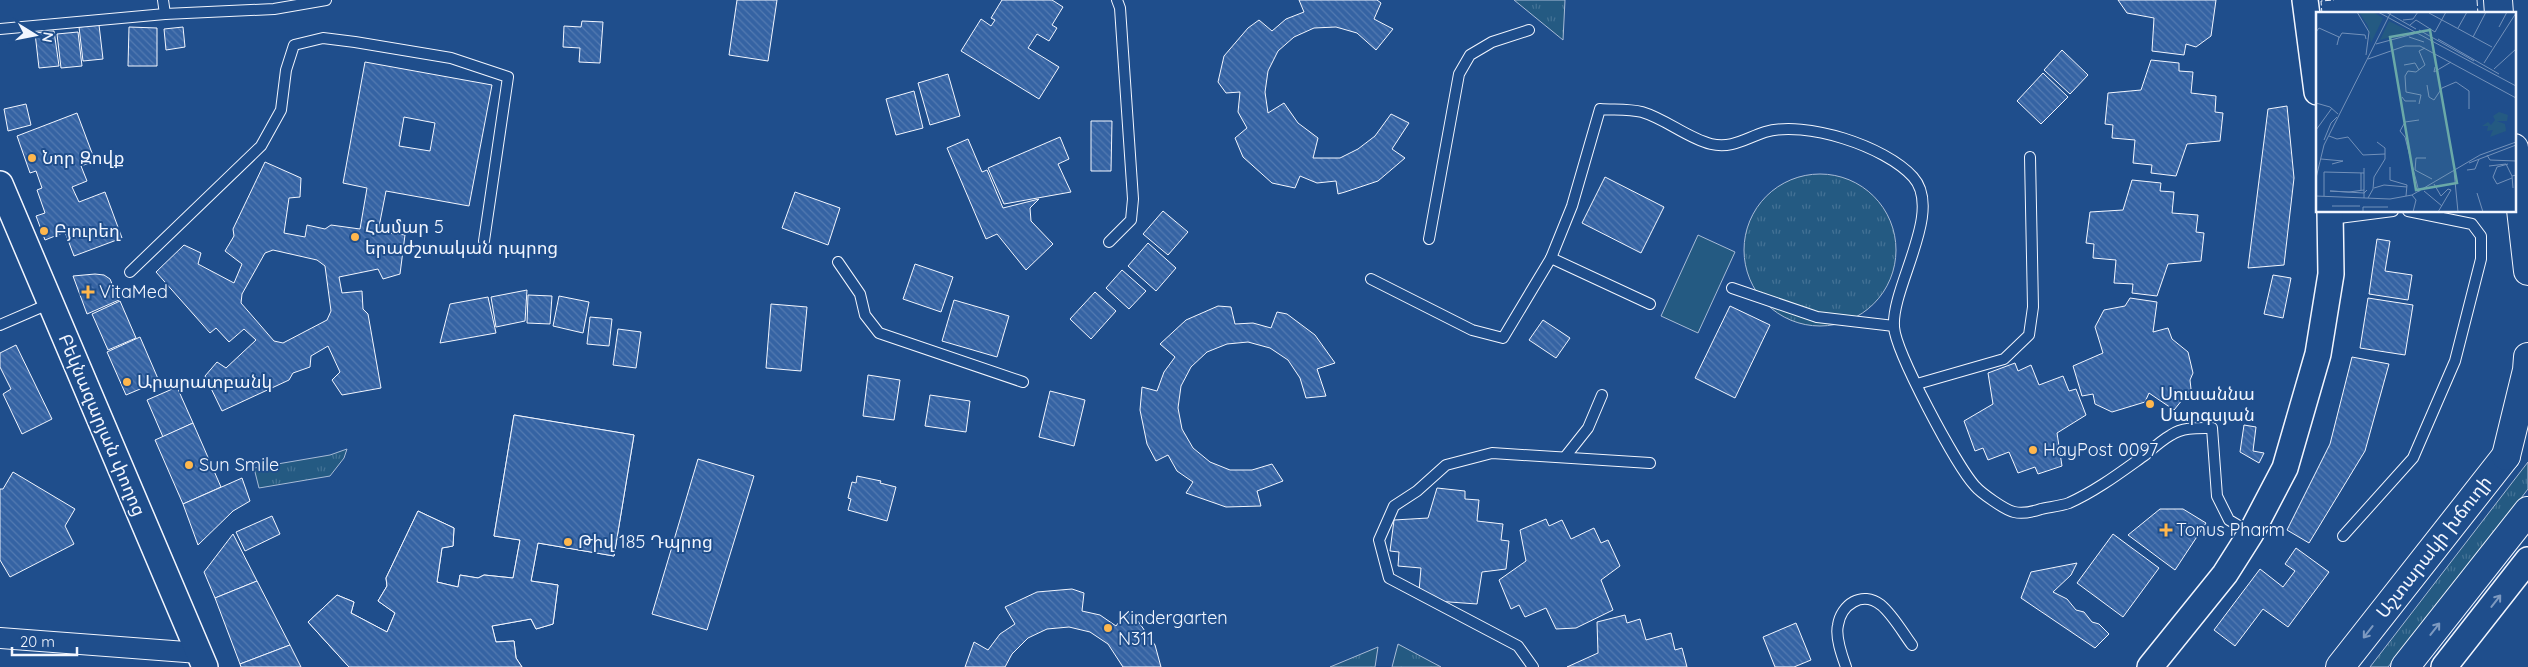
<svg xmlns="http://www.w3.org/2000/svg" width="2528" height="667" font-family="Quicksand,'Noto Sans Armenian',sans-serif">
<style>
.grass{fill:url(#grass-tufts);stroke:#a8bbd7}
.pitch{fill:#245a82;stroke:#a8bbd7}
.building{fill:url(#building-back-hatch);stroke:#f2f6ff;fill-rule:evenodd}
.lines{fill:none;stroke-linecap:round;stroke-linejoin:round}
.service-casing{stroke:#f2f6ff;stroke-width:12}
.minor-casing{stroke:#f2f6ff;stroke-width:22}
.tertiary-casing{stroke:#f2f6ff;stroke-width:28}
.primary-casing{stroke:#f2f6ff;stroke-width:30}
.trunk-casing{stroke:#f2f6ff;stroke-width:30}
.service{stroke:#1f4e8c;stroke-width:10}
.minor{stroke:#1f4e8c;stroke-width:20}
.tertiary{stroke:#1f4e8c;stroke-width:25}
.primary{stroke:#1f4e8c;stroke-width:28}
.trunk{stroke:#1f4e8c;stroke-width:28}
.fence{stroke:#f2f6ff;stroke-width:1;stroke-dasharray:6 2.5;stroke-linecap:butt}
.oneway{stroke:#7e9ac0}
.poi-dot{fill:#ffb74d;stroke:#1f4e8c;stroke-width:2}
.labels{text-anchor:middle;stroke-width:4;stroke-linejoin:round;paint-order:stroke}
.poi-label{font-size:18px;fill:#f2f6ff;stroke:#1f4e8c;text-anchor:start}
.street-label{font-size:18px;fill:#f2f6ff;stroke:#1f4e8c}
.inset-road{fill:none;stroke:#7391ba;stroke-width:1}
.view{fill:#6aa9a8;fill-opacity:0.15;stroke:#6aa9a8;stroke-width:2.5}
.inset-edge{fill:none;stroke:#f2f6ff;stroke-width:2.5}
</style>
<defs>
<pattern id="grass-tufts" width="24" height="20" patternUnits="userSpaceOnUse" patternTransform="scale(1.25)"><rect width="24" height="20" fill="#245a82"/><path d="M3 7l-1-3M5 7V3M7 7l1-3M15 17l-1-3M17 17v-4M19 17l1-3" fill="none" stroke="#447295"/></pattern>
<pattern id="building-back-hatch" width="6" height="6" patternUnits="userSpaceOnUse" patternTransform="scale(1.25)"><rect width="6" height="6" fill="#3563a3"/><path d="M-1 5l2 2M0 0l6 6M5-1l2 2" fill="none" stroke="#537ab1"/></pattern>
</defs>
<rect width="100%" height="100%" fill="#1f4e8c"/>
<!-- grass -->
<g class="grass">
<path d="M1514,0H1565L1563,40Z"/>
<circle cx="1820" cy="250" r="76"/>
<path d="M347,449L344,458L330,476L259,488L254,468L330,455Z"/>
<path d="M2528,462V489L2456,583L2388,667H2370Z"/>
<path d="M1398,644L1441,667H1392Z"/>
<path d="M1378,647L1375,667H1330Z"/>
</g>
<!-- pitch -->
<path class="pitch" d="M1698,235L1735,252L1698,333L1661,316Z"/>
<!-- building -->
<g class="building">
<path d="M737,0H777L768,61L729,55Z"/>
<path d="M1002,0H1052L1063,7L1052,25L1057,28L1049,41L1037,34L1028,48L1059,67L1039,99L961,51L981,19L991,26L995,20L991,18Z"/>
<path d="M1299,0H1377L1381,3L1374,19L1393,29L1376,50L1357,33L1336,27L1314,28L1294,37L1278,51L1268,71L1265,92L1268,113L1284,103L1298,123L1318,138L1313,158H1340L1358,149L1375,136L1391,114L1409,123L1392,149L1405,158L1378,181L1345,192L1338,194L1336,181L1317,183L1300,176L1295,188L1272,183L1243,157L1235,138L1247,128L1238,112L1240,92L1226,93L1218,82L1224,56L1248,28L1259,20L1272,31L1286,19L1304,12Z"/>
<path d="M2118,0H2216L2211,36L2196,47L2186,44L2184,55L2152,51L2154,18L2127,13Z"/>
<path d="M582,21L603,22L600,63L579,62L580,48L563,47L564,26L581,27Z"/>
<path d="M99,25L103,59L83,61L79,27Z"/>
<path d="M129,27L157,28V66H128Z"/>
<path d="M183,27L185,47L166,50L164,29Z"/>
<path d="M54,31L59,66L39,68L35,33Z"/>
<path d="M78,32L82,66L61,68L57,34Z"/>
<path d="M2062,50L2088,75L2070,94L2044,70Z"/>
<path d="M2151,60L2179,63V71L2193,72L2191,93L2216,96L2215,112L2223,113L2220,141L2187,144L2176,176L2151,173L2152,165L2133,163L2135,140L2112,138L2113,125L2105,124L2108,93L2141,90Z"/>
<path d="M365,62L492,85L469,206L386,191L378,232L405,235L400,274L383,279L378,269L339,277L342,293L362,291L363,309L368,314L381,388L342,395L332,380L340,372L328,346L311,356L310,367L293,373L289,380L222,411L205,376L217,362L226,368L256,340L244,329L229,342L216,328L210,333L156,272L184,245L201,253L198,264L234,283L242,264L225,251L234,236L233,229L265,162L301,178L300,197L289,198L284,233L305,237L307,225L325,229L331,225L360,229L367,188L343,183ZM404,117L435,123L430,151L399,146ZM273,250L317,260L325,266L331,311L327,320L283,343L274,341L241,303L242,294L265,253Z"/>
<path d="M2043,73L2068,97L2041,124L2017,101Z"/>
<path d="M948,74L960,116L930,125L918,83Z"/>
<path d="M914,91L923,128L896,135L886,99Z"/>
<path d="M26,104L31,125L8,131L4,109Z"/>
<path d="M2287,106L2294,178L2284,265L2248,268L2268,109Z"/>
<path d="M77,113L95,161L81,166L87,181L72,187L79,202L105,192L122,238L74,256L65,232L45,240L36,216L45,213L37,190L42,188L36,171L30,173L17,136Z"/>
<path d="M1091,121H1112L1111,171H1091Z"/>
<path d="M1060,137L1069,159L1058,164L1071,192L1004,204L988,168Z"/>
<path d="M968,139L982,172L987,170L1003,208L1039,199L1030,208L1031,221L1053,244L1026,270L997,234L986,239L947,148Z"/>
<path d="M1605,177L1664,207L1641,253L1582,223Z"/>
<path d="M2132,180L2161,183L2160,191L2174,192L2172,213L2198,215L2196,232L2204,233L2201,261L2168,264L2157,296L2132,293L2133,284L2114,283L2116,260L2093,258L2094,244L2086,243L2090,212L2123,210Z"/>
<path d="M795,192L840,208L828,245L782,228Z"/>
<path d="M1163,211L1188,232L1168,255L1143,234Z"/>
<path d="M2377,239L2390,241L2385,271L2412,275L2408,300L2369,294Z"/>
<path d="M1148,243L1176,268L1156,291L1128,266Z"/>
<path d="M915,264L953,277L941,312L903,299Z"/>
<path d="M1122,270L1146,291L1129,309L1106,288Z"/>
<path d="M95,274L104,275L110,279L119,300L87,314L73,276Z"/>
<path d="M2273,275L2291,278L2283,318L2264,314Z"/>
<path d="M527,290L525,321L496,327L491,297Z"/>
<path d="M1095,292L1116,311L1091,339L1070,319Z"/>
<path d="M528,295L552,296L550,324L527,323Z"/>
<path d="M559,296L589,302L583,333L553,326Z"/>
<path d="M488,297L496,333L440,343L450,304Z"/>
<path d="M2130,298L2157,302L2153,332L2168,328L2172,339L2188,352L2193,373L2190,380L2191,389L2174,410L2149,393L2145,402L2112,412L2095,404L2093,394L2082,396L2073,366L2103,353L2095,327L2104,310L2125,306Z"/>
<path d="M2368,298L2413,305L2405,355L2360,348Z"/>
<path d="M954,300L1009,316L997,357L942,341Z"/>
<path d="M120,301L136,338L108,350L92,314Z"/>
<path d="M771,304L807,307L801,371L766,368Z"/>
<path d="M1218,306L1231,307L1235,324L1253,323L1271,328L1277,312L1287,314L1315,335L1335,363L1317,369L1326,396L1306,398L1300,378L1288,360L1270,348L1248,342L1227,344L1207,352L1191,367L1181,386L1178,408L1182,429L1193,448L1210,462L1230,470H1252L1272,464L1283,481L1257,491L1261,506L1226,507L1186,493L1193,482L1177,471L1168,455L1156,461L1147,444L1140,410L1142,387L1157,391L1164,372L1175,357L1160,344L1186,320Z"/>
<path d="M1730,306L1770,325L1735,398L1695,378Z"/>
<path d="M590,317L612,319L609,346L587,344Z"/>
<path d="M1543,320L1570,338L1556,358L1529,340Z"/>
<path d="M618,329L641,332L636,368L613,365Z"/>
<path d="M140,337L159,381L126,395L107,352Z"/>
<path d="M16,345L52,419L22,434L3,394L11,389L0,367V353Z"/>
<path d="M2352,357L2389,364L2365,451L2309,543L2287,530L2330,444Z"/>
<path d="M2015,363L2018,371L2031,365L2039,385L2063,376L2069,391L2076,389L2086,415L2057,433L2062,466L2038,474L2035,467L2018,473L2009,452L1988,460L1983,448L1975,451L1964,421L1993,404L1988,373Z"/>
<path d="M868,375L900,380L894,420L863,416Z"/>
<path d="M177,387L193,423L163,437L147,400Z"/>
<path d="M1050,391L1085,400L1074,446L1039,437Z"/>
<path d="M930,395L970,401L966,432L925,426Z"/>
<path d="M514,415L634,435L614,556L538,543L531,581L558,585L553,624L536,629L531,619L492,626L496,642L514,641L516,658L522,667H490L484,625L477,618L432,608L424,611L401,652L400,662L404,667H349L308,622L337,595L354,602L351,613L387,632L395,613L378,601L387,586L386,578L418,511L454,528L453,546L442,548L437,582L458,587L460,575L478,578L484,575L513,578L520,540L494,536ZM549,469L580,474L575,502L544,497Z"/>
<path d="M514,415L634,435L614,556L538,543L531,581L558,585L553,624L536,629L531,619L492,626L496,642L514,641L516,658L522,667H349L308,622L337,595L354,602L351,613L387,632L395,613L378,601L387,586L386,578L418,511L454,528L453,546L442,548L437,582L458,587L460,575L478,578L484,575L513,578L520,540L494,536Z"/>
<path d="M193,423L221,487L183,504L155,440Z"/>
<path d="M2244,425L2256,427L2253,451L2264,453L2259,463L2240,452Z"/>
<path d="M698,459L754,476L707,630L652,614Z"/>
<path d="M13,472L75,509L65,526L74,544L10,577L0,560V489H3Z"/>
<path d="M857,476L881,481L880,483L896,487L887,521L848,510L851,499L848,498L852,482L856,483Z"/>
<path d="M242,478L250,501L233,511L198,545L183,504Z"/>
<path d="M1437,488L1465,491V499L1479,500L1477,521L1503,524L1501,540L1509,541L1506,569L1482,572L1477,604L1436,601L1419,591L1421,568L1398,566L1399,552L1390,551L1394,520L1428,518Z"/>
<path d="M2160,509H2183L2206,523L2175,570L2128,535Z"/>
<path d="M272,516L280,534L245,551L236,532Z"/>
<path d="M1546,519L1549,526L1562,520L1571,539L1594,528L1601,543L1608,540L1620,566L1601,580L1613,610L1576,628L1556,629L1546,608L1525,617L1519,605L1511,609L1499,580L1526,561L1520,530Z"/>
<path d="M233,534L257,581L215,598L204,572Z"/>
<path d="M2113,534L2159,568L2123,617L2077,583Z"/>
<path d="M2296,548L2329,572L2288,627L2263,609L2235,646L2214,630L2260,569L2283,587L2295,571L2285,564Z"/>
<path d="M2077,563L2071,575L2053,592L2067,599L2076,610L2084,612L2092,622L2099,624L2109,634L2095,648L2021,598L2031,572Z"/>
<path d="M257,581L290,645L240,664L215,598Z"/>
<path d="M1072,589L1084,593L1082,611L1100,615L1116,626L1126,612L1135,617L1155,645L1161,667H1123L1108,644L1090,632L1069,627L1047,629L1028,638L1012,654L1005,667H965L974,642L988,650L1000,634L1015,624L1005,607L1037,592Z"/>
<path d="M1625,615L1627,623L1640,619L1646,640L1671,633L1675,650L1682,648L1687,667H1567L1598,653L1597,622Z"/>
<path d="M1796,623L1811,660L1794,667H1775L1763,637Z"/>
<path d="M290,645L301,667H241L240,664Z"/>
</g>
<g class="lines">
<defs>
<g id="service">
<path d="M163,0L165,14"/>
<path d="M0,29L165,14L274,9L326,0"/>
<path d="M2331,219L2393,211"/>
<path d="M1429,239L1459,74L1470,55L1492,42L1529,30"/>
<path d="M1109,242L1131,220L1133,199L1120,8L1117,0"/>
<path d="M1551,258L1650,304"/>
<path d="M838,262L860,294L865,315L879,333L1023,382"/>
<path d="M130,272L261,146L281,110L286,70L294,45L323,38L355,42L451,58L508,77L484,241"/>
<path d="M1371,279L1472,330L1503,338L1551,258L1572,206L1600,109C1614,110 1629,109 1642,112C1666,119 1687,138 1711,144C1732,149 1746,138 1765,132C1805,120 1885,146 1913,177C1944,211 1891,287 1894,327C1896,353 1956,465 1975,486C1981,493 2005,510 2014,512C2023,514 2032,512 2041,509C2050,507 2061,506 2069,503C2096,491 2121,472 2145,455C2153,448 2162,440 2171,435C2183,427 2198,428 2212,428L2217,496L2229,520L2251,533"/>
<path d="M1732,288L1817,317L1894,326"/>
<path d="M0,325L44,306"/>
<path d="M1917,384L2004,359L2029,335L2033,307L2030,157"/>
<path d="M1565,457L1588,428L1602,395"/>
<path d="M2343,536L2413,458L2455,361L2481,259V236L2472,224L2408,211"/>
<path d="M1533,667L1518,646L1389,578L1379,540L1394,506L1417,491L1446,465L1492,453L1650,463"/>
<path d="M1846,667C1842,656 1835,637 1838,625C1841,605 1862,590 1881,605C1893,615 1903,633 1912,645"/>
</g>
<path id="minor" d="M0,638L199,653"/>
<g id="tertiary">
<path d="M2305,0L2317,92"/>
<path d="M0,184L205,667"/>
<path d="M2150,667L2225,574L2251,533L2285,468L2318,354L2331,274L2330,211"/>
<path d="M2444,667L2528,560"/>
</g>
<g id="primary">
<path d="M2340,667L2506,456"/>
<path d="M2405,667L2528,511"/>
</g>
<g id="trunk">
<path d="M2498,0L2499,14"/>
<path d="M2514,148L2528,271"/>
<path d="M2506,456L2527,370L2528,357"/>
</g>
</defs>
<!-- service casing -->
<use href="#service" class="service-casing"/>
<!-- minor casing -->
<use href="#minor" class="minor-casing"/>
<!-- tertiary casing -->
<use href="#tertiary" class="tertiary-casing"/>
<!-- primary casing -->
<use href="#primary" class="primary-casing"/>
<!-- trunk casing -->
<use href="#trunk" class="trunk-casing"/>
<!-- service -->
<use href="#service" class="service"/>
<!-- minor -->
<use href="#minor" class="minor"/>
<!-- tertiary -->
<use href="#tertiary" class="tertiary"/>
<!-- primary -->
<use href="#primary" class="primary"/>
<!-- trunk -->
<use href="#trunk" class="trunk"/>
<!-- fence -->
<g class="fence">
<path d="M2477,0L2478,14"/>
<path d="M2322,14L2321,1L2334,0"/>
</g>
</g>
<!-- one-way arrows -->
<defs><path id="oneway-shaft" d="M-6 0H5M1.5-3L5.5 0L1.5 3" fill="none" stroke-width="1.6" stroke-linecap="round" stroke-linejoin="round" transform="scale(1.25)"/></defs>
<g class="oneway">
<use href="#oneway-shaft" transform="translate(2496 601) rotate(-52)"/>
<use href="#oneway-shaft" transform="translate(2435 629) rotate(-52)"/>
<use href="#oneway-shaft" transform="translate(2368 632) rotate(128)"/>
</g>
<!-- markers -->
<g class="poi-dot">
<circle cx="32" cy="158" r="5"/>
<circle cx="44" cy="231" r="5"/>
<circle cx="355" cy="237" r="5"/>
<path d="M85.5 284.5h5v5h5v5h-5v5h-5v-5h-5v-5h5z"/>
<circle cx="127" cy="382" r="5"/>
<circle cx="2150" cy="404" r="5"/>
<circle cx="2033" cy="450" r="5"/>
<circle cx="189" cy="465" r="5"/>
<path d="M2163.5 522.5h5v5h5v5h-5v5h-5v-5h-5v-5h5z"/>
<circle cx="568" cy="542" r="5"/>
<circle cx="1108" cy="628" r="5"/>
</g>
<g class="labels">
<!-- poi labels -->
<g class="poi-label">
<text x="42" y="164">Նոր Զովք</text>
<text x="365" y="233">Համար 5<tspan x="365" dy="21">երաժշտական դպրոց</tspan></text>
<text x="54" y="237">Բյուրեղ</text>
<text x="99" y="298">VitaMed</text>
<text x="137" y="388">Արարատբանկ</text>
<text x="2160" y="400">Սուսաննա<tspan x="2160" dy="21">Սարգսյան</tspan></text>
<text x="2043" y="456">HayPost 0097</text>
<text x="199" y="471">Sun Smile</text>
<text x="2176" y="536">Tonus Pharm</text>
<text x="578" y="548">Թիվ 185 Դպրոց</text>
<text x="1118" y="624">Kindergarten<tspan x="1118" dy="21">N311</tspan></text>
</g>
<!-- street labels -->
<g class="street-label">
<text transform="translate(102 425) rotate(67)" y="6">Բեկնազարյան փողոց</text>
<text transform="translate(2434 547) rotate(-52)" y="6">Աշտարակի խճուղի</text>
</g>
</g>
<!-- overview -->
<g transform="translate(2316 12)">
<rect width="200" height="200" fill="#1f4e8c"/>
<path d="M43,0H57L67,6L55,31L52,14ZM73,9L93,19V20L64,28ZM183,100L192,103L191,109H181L189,112L190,119L174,125L177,118L171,119L172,114H166L172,110L175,113L179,108L177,104Z" fill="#245a82"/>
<path class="inset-road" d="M41,0L53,20L50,43M62,0L99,20M70,0L100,17M113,1L176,35M87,8L97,7L102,0M94,13L100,8L119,20M183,15L191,0M142,16L151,0M103,18L158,49M0,20L3,16L23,25L21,33M119,20L130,0M101,21L200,74M93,25L108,30M157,25L170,0M23,26L26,21L49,23L50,27M122,27L183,62M60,32L101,21M52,47L89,34H104L200,86M168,51L200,1M88,53L99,51L103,58M119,55L118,60L135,50M178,57L200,37M111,73L113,85L118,88L126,76L140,70L153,79V97M86,85L89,89H100M0,91L14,95L22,102M103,92L105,83L90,80L89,64L92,59L100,60L109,53L103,39L109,36M0,118L16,96M13,124L21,127L32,125L47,143L69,142M8,128L15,111L21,105M171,143L174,148L200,149M110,146H100L99,158L116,167M5,147L27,149L16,152M153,151L200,133M192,152L181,155L177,165L181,172L196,166M173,154L190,152L196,164M74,155V168L91,173L90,184M48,156V186M151,158L159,157L163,147M138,159L142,200M0,166L8,133L75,0M118,172L125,184L132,177L135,178L122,200M58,176L68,173L91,175M197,176L196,164L200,163M45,178V161M108,179L126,194M33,180L14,179L48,181L51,178M33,180L48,178M103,180L89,125L84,119L89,110L103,108M161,181L167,200M96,183L164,143L200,130M0,184L74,187L96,183L100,188L97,200M8,184V160L48,161M52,186L57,177L58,165L69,147V136L61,130M16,194H44M47,200V195H72"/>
<path class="view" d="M114,18L141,171L100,178L74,25Z"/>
<rect width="200" height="200" class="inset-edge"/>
</g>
<!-- north arrow -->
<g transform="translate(35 35) rotate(100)" stroke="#1f4e8c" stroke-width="4" paint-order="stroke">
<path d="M0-4L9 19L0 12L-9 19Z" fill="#f2f6ff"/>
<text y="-8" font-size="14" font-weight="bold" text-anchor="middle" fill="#f2f6ff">N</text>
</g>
<!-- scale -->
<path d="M12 647v8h65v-8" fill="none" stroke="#f2f6ff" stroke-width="2.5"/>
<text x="20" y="647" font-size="15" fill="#f2f6ff" stroke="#1f4e8c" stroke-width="4" paint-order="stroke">20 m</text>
</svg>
